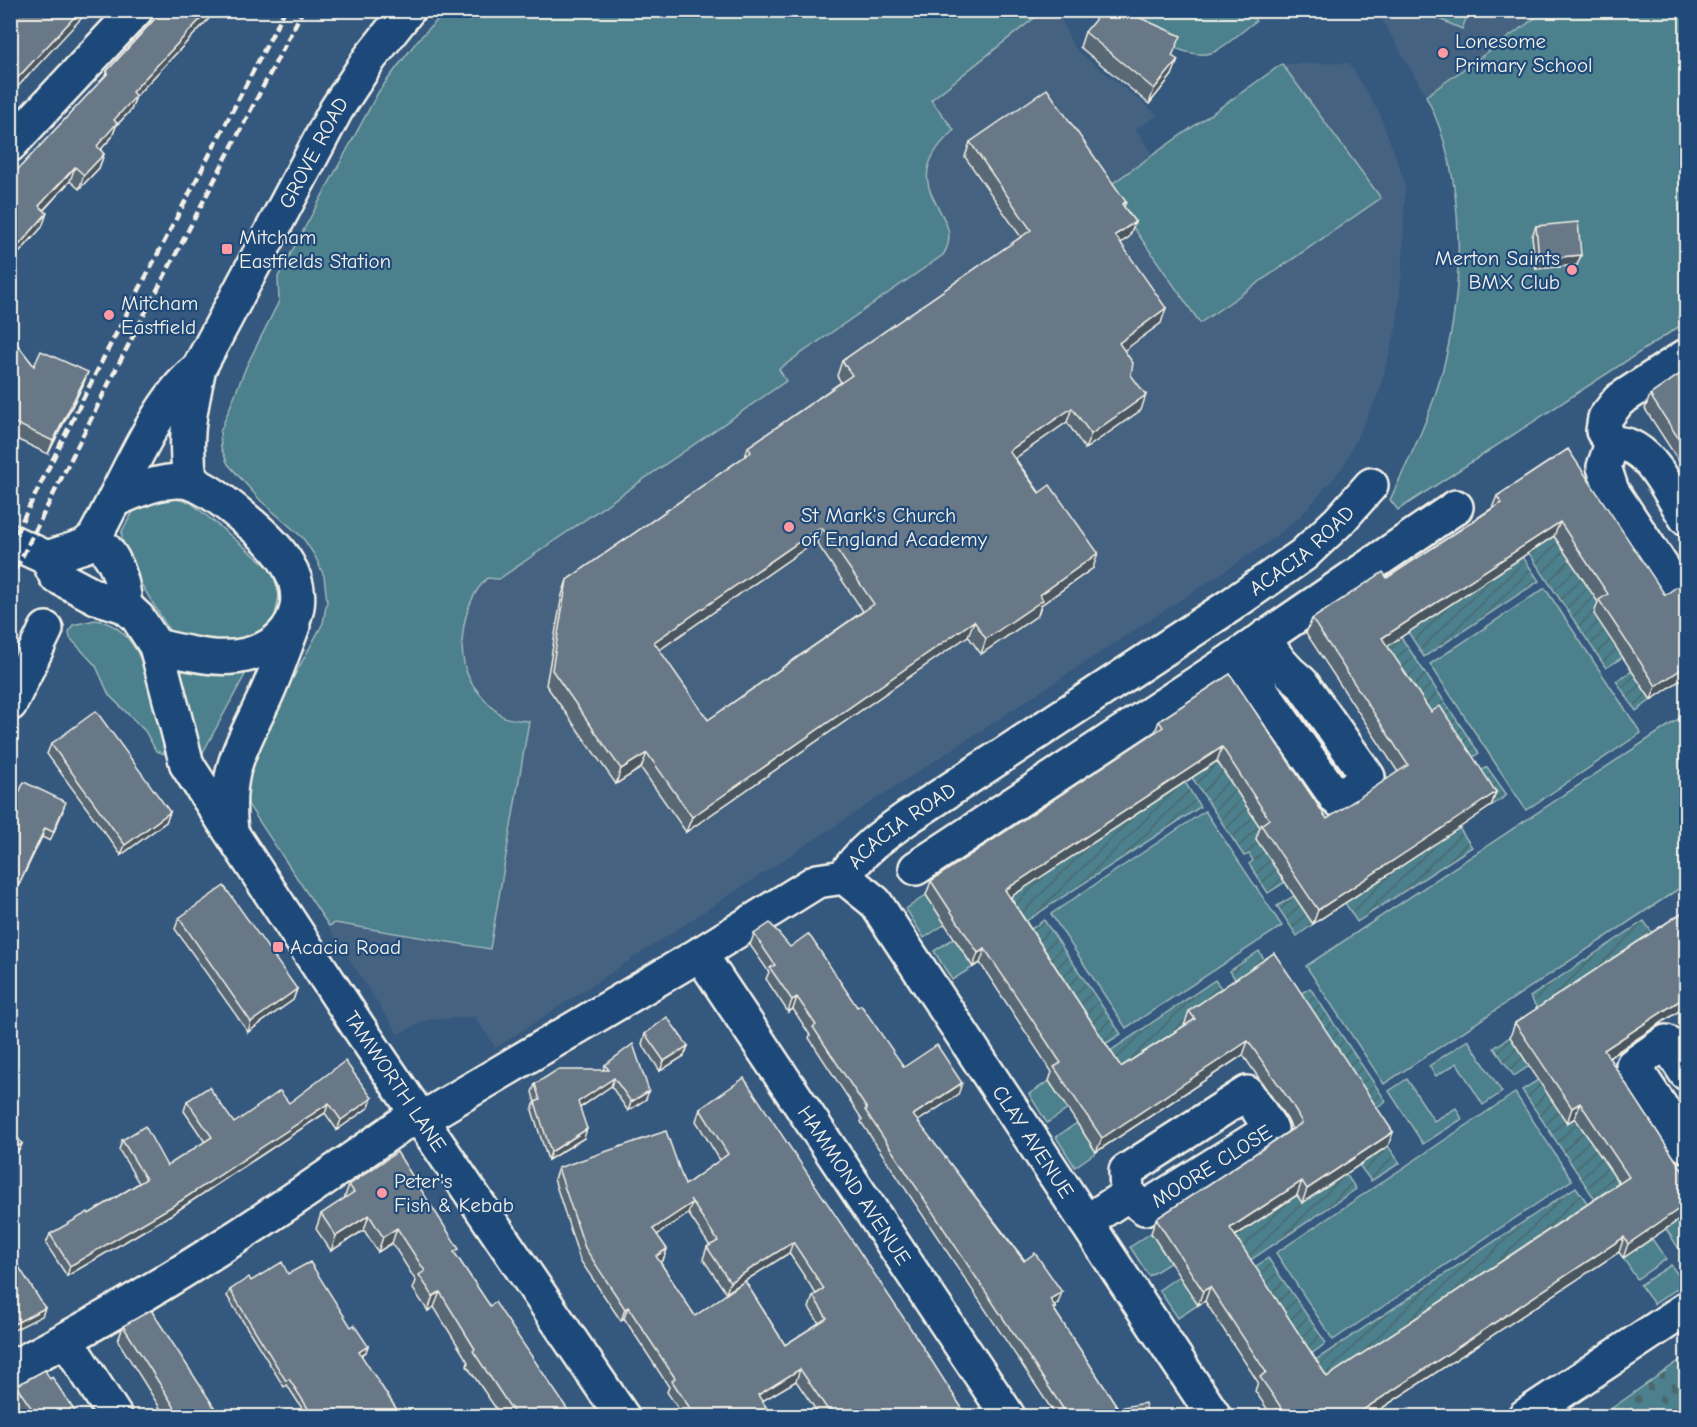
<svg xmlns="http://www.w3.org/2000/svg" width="1697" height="1427" font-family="'Comic Neue',sans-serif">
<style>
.built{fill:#446281}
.green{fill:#4c808c;stroke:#a0b8ba;stroke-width:1.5}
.cemetery{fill:url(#cemetery-stones);stroke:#a0b8ba;stroke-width:1.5}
.garden{fill:url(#garden-furrows);stroke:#a0b8ba;stroke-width:1.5}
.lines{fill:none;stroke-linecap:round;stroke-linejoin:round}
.minor-casing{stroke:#f4f1e8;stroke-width:38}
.tertiary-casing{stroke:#f4f1e8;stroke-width:38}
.minor{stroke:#1f4a7a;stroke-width:33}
.tertiary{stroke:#1f4a7a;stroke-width:33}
.rail{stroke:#f4f1e8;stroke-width:4.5;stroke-dasharray:9 4.5;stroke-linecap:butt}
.wall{fill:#596774;stroke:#f4f1e8;stroke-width:1.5;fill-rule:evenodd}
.shaded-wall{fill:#48545e;stroke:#f4f1e8;stroke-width:1.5}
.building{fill:#677887;stroke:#f4f1e8;stroke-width:1.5;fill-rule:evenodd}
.poi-dot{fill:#ff9aa2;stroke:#1f4a7a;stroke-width:2}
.labels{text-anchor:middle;stroke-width:4.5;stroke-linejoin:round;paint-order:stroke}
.poi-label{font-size:21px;fill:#f4f1e8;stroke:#1f4a7a;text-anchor:start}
.street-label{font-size:21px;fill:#f4f1e8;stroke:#1f4a7a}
</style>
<defs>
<pattern id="cemetery-stones" width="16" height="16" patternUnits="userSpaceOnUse" patternTransform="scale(1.5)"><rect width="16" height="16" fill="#4c808c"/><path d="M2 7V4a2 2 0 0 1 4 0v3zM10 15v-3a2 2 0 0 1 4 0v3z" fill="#4b676c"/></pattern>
<pattern id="garden-furrows" width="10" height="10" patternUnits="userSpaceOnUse" patternTransform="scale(1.5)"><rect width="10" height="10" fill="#4c808c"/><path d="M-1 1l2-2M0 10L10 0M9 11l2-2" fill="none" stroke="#4b676c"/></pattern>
</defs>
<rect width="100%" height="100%" fill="#35587e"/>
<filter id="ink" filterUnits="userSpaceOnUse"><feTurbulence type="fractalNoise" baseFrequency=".0167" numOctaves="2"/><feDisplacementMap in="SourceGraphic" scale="12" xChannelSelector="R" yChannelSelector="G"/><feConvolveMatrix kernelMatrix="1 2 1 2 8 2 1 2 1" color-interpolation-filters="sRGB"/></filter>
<g filter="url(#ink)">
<!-- built -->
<g class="built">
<path d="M446,11H1058L1072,44L1078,51L1158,115L1136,129L1152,154L1282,64L1349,63L1380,114L1405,182L1403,259L1397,325L1379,392L1343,467L1301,516L1266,544L496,1048L475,1017L427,1020L398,1034L249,806L282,697L323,623L327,601L324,576L315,556L303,538L261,501L228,464L221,448L220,432L246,367L279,301L278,277L297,242L379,91L417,41Z"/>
<path d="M1377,11H1545L1426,96Z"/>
</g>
<!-- green -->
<g class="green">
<path d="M446,11H1043L931,100L954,130C887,191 971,213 943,255L779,369L786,381L499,579L487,578C463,602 454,651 471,682C477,692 493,709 502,716C508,720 521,720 529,721L490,949L335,923L329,926L249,806L245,796L243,770L323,623L327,601L324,576L315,556L303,538L261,501L228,464L221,448L220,432L246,367L279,301L278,277L297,242L379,91L417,41Z"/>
<path d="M1112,11H1249L1256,21C1242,31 1229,44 1214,52C1187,64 1134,26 1112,11Z"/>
<path d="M1421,11H1469L1462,29Z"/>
<path d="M1545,11H1686V322L1398,510L1390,500C1407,463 1426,426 1438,386C1465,298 1469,180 1426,96Z"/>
<path d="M1282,64L1381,198L1200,323L1106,188Z"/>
<path d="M170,498L190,502L272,570L279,595L275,616L269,627L240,646L171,633L121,551L122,531L133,512L143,505Z"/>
<path d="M1545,588L1641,733L1526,810L1430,664Z"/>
<path d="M95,620C149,626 155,713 165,754L156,751L145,731L109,695L96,666L70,638L69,632L73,625Z"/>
<path d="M179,668L247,671L201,756L179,670Z"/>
<path d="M1686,714V884L1384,1084L1306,966Z"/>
<path d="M1205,811L1282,926L1126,1028L1051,914Z"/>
<path d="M926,895L945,924L924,938L906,909Z"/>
<path d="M954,938L973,967L952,980L934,951Z"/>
<path d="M1468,1040L1502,1092L1483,1105L1457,1063L1436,1076L1429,1066Z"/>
<path d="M1407,1079L1434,1121L1456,1108L1462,1119L1423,1144L1389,1091Z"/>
<path d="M1049,1081L1068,1109L1047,1123L1029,1094Z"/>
<path d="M1515,1093L1572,1180L1333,1340L1276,1253Z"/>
<path d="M1077,1123L1096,1152L1075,1167L1056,1137Z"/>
<path d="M1686,1215V1244L1679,1249L1666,1229Z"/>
<path d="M1151,1233L1170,1263L1149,1276L1130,1247Z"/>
<path d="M1652,1239L1666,1259L1637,1279L1623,1258Z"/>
<path d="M1671,1265L1684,1284L1654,1304L1640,1285Z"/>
<path d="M1179,1276L1198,1305L1178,1318L1159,1290Z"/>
</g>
<!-- cemetery -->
<path class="cemetery" d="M1686,1356V1416H1601Z"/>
<!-- garden -->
<g class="garden">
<path d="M1545,523L1602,608L1623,657L1606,668L1520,540Z"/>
<path d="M1523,557L1539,581L1424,657L1408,632Z"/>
<path d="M1393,625L1479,753L1463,764L1369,640Z"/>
<path d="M1632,671L1651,700L1636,711L1616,681Z"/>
<path d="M1208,748L1264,833L1256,839L1285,882L1268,893L1249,864L1253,861L1249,854L1244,856L1183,764Z"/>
<path d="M1487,767L1507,795L1491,806L1472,777Z"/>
<path d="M1185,782L1200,807L999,939L984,914Z"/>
<path d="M1459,828L1472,847L1357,922L1345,903Z"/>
<path d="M1294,896L1313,924L1297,936L1277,906Z"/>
<path d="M1044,920L1121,1034L1096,1050L1021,936Z"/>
<path d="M1644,921L1657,940L1542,1016L1530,997Z"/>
<path d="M1259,951L1269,967L1240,987L1230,971Z"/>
<path d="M1215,980L1227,996L1189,1033L1104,1089L1088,1066Z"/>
<path d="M1310,988L1386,1101L1367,1114L1291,999Z"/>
<path d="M1510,1037L1529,1066L1514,1076L1494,1048Z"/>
<path d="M1538,1080L1567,1122L1575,1118L1632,1203L1608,1219L1522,1090Z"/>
<path d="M1388,1146L1400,1163L1371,1181L1359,1165Z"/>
<path d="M1346,1174L1356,1189L1227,1276L1212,1251L1297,1195L1303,1203Z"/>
<path d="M1576,1187L1593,1211L1307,1401L1290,1377Z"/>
<path d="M1268,1258L1326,1343L1302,1361L1245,1274Z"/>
</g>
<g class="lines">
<defs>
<g id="minor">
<path d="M10,145L136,10"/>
<path d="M1686,356L1619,400L1605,418L1603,431C1617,450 1619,439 1635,449C1657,462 1672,497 1686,518"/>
<path d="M1612,443L1604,467L1612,491L1668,576L1677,580L1686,578"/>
<path d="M1235,658L1248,671L1337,799L1368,777L1301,682C1284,669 1273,656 1265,637"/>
<path d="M10,704L46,629"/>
<path d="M916,868L1235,658L1456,507"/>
<path id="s1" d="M844,877L875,902L1214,1416"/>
<path id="s2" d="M700,954L1008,1416"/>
<path d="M1686,1073L1666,1042L1633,1065L1686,1145"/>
<path id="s3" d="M1086,1222L1127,1195L1145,1208L1271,1129L1247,1093L1126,1171L1127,1195"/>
<path d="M66,1340L115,1416"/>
<path id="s4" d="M10,1369C148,1298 276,1214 402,1124L422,1119L452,1101L700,954L817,881L844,877C860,851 883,835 907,818L1231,605L1303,555L1339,521L1371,485"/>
<path d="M1525,1416L1686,1309"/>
</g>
<g id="tertiary">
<path id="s5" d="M191,483C183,439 190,410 199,368L336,110L370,58L408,10"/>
<path d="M117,499C138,490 168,476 192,483C207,488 232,508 245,519C261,532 278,547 288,565C312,606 289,645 246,655C217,662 184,652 156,646"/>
<path id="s6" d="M94,538C116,555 123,579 125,606L138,618L156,646L187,765L357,1025L622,1416"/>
<path d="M10,541L47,558L84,546L94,538C121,491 155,403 196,371"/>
<path d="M47,558L56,576L96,597L125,606"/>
<path d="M231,831C224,769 241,749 266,695C276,673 284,649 293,626"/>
</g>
</defs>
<!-- minor casing -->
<use href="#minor" class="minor-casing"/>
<!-- tertiary casing -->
<use href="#tertiary" class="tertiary-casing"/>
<!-- minor -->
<use href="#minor" class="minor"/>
<!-- tertiary -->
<use href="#tertiary" class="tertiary"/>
<!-- rail -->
<g class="rail">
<path d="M10,545L104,357L285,10"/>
<path d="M10,581L117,367L303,10"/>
</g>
</g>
<!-- wall -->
<g class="wall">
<path d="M163,10H217L136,96L131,110L116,126L112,137L100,150L104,154L99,168L79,189L70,181L44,210L42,227L10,263V178L104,78L107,71Z"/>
<path d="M1085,32L1173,57L1172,75L1149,104L1080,47Z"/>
<path d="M970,142L1126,202L1124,207L1135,222L1129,237L1121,243L1161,323L1124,350L1141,410L1085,449L1067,422L1015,458L1093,568L1041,605L1038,615L981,654L968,636L686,832L641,768L616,784L546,685L562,595L567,580L745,456L748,447L841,382L837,376L842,361L1021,237L965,157ZM813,543H817L863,611L708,720L659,650Z"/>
<path d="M1536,226L1581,255L1577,265L1536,269L1532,236Z"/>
<path d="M10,335L34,366L83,385L48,454L10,436Z"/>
<path d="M1686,370V472L1645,409L1650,395Z"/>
<path d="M1568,449L1686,676L1651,700L1594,614L1598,602L1554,536L1387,646L1431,712L1496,792L1491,806L1459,828L1313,924L1256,839L1260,827L1217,761L1010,897L1121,1067L1184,1026L1189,1011L1274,953L1393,1132L1388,1146L1302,1203L1297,1195L1235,1236L1327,1377L1619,1183L1575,1118L1567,1123L1510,1037L1515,1023L1686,910V1022L1679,1011L1609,1058L1686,1176L1623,1258L1619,1252L1370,1416H1272L1255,1391L1258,1382L1205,1301L1198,1305L1151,1233L1156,1219L1292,1129L1287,1119L1243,1055L1096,1152L1049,1081L1052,1072L980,963L973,967L926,895L931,881L1155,732L1159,721L1230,674L1327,819L1398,772L1306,633L1312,619L1387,578L1492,508L1497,496Z"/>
<path d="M51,744L170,812L166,822L121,855L47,754Z"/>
<path d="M63,811L50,841L42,837L10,812Z"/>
<path d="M179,918L297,989L293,1000L248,1032L175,929Z"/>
<path d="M754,934L790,947L857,1007L904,1067L958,1095L917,1121L1058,1303L1055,1305V1311L1118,1408L1148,1416H1056L861,1122L862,1119L809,1038L810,1035L793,1009L788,1012L766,979L769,972L750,945Z"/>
<path d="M645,1034L688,1046L684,1056L660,1071L642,1044Z"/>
<path d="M605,1065L646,1099L628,1111L611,1086L580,1108L584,1138L548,1160L532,1110L535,1102L532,1092L535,1084L603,1070Z"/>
<path d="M372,1098L369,1107L337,1130L325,1113L172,1214L67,1276L46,1244L50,1234L89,1214L139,1183L119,1150L122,1140L167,1166L205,1142L184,1111L187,1101L234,1123L289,1103Z"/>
<path d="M700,1109L967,1416H820L796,1381L762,1401L772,1416H683L667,1392L669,1387L624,1318L621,1321L580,1260L554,1179L558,1168L685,1185L720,1160L696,1121ZM688,1213L710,1246L707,1247L703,1259L726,1293L741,1284L695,1316L660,1262L663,1260L667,1249L657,1235ZM789,1253L816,1294L813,1296L809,1308L819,1323L785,1345L745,1281Z"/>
<path d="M349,1185L456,1255L490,1306L572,1416H501L467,1366L468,1362L434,1307L428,1311L413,1289L416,1281L392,1243L378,1252L364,1230L331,1251L316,1229L321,1214L344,1199Z"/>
<path d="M288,1274L366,1352L361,1356L401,1416H307L287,1385L284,1387L227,1296L230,1290L251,1281Z"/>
<path d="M123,1326L220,1416H165L118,1341Z"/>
<path d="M16,1386L78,1416H21L11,1401Z"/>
</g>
<!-- shaded-wall -->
<g class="shaded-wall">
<path d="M81,10H89L10,95V86Z"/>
<path d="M209,10H217L136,96L131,110L116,126L112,137L91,160L97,146L132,92Z"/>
<path d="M1178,60L1172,75L1149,104L1154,89Z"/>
<path d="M104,154L99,168L79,189L84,175Z"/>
<path d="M75,167L70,181L34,220L39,206Z"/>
<path d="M47,213L42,227L10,263V257L12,253Z"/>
<path d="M1135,222L1129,237L1110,250L1115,235Z"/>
<path d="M1581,255L1577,265L1536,269L1539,259Z"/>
<path d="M1166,308L1161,323L1114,358L1119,343Z"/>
<path d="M88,372L83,385L48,454L53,441Z"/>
<path d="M1146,395L1141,410L1085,449L1091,434Z"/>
<path d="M1072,408L1067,422L1004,466L1009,451Z"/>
<path d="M1560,522L1554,536L1377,653L1382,638Z"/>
<path d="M819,528H822L817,543H813L649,657L654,642Z"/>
<path d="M1098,553L1093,568L1041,605L1038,615L981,654L986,639L1040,595Z"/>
<path d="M974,621L968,636L686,832L692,817Z"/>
<path d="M1686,666V676L1651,700L1656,686Z"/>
<path d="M1222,747L1217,761L1000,904L1005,890Z"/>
<path d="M647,753L641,768L616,784L621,769Z"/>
<path d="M1496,792L1491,806L1459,828L1313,924L1318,910Z"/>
<path d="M170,812L166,822L121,855L125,845Z"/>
<path d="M45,828L42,837L10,904V903Z"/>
<path d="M985,949L980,963L973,967L978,953Z"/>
<path d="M297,989L293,1000L248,1032L251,1022Z"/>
<path d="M797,997L793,1009L788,1012L792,1000Z"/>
<path d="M1685,997L1679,1011L1599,1064L1604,1050Z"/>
<path d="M1248,1041L1243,1055L1096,1152L1102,1138Z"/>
<path d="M688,1046L684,1056L660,1071L664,1061Z"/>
<path d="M614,1078L611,1086L575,1111L578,1102Z"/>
<path d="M962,1083L958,1095L909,1127L913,1115Z"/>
<path d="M649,1091L646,1099L628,1111L631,1102Z"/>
<path d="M372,1098L369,1107L337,1130L341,1120Z"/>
<path d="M329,1103L325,1113L172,1214L67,1276L70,1266Z"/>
<path d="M1580,1103L1575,1118L1567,1123L1572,1108Z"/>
<path d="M587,1129L584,1138L548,1160L551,1152Z"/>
<path d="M1393,1132L1388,1146L1302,1203L1307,1189Z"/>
<path d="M22,1144L20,1149L10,1155V1151Z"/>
<path d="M1302,1181L1297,1195L1224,1243L1230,1228Z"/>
<path d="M692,1203L688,1214L649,1240L653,1229Z"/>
<path d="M1686,1204V1215L1623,1258L1628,1244Z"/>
<path d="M369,1215L364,1230L331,1251L336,1236Z"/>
<path d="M397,1228L392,1243L378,1252L383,1237Z"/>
<path d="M1624,1237L1619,1252L1370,1416H1354Z"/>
<path d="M793,1242L789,1253L726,1293L730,1282Z"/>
<path d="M667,1249L663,1260L652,1268L656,1256Z"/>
<path d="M1210,1287L1205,1301L1198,1305L1203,1291Z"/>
<path d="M440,1292L434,1307L428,1311L433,1296Z"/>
<path d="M1062,1292L1058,1303L1046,1310L1050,1299Z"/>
<path d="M628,1307L624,1318L621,1321L625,1309Z"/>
<path d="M45,1308L42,1316L10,1332V1326Z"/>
<path d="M368,1346L366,1352L356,1358L359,1352Z"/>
<path d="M800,1369L796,1381L754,1406L758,1395Z"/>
</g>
<!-- building -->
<g class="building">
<path d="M10,10H81L10,86Z"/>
<path d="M163,10H209L132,92L136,96L114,120L117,123L97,146L104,154L84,175L75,167L39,206L47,213L12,253L10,252V178L108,73L107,71Z"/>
<path d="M1103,10H1122L1181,36L1172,56L1178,60L1154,89L1085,32Z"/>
<path d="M1047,89L1126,202L1122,204L1135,222L1115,235L1166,308L1119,343L1133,363L1131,375L1146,395L1091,434L1072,408L1009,451L1039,493L1050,485L1098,553L1040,595L1043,600L986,639L974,621L692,817L647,753L621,769L552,670L567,580L751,452L748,447L852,375L842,361L1031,230L970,142ZM819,528H822L874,604L708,720L654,642Z"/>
<path d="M1578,222L1581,255L1539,259L1536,226Z"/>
<path d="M10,335L34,366L41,351L88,372L53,441L15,423L10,417Z"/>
<path d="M1686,370V450L1650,395Z"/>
<path d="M1568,449L1665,595L1681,584L1686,582V666L1656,686L1599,600L1608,594L1560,522L1382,638L1431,712L1440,706L1496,792L1464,814L1318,910L1261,825L1269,819L1222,747L1005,890L1121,1067L1195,1019L1189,1011L1274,953L1296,985L1393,1132L1307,1189L1302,1181L1230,1228L1327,1377L1629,1177L1580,1103L1572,1108L1515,1023L1686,910V1000L1685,997L1604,1050L1686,1176V1204L1628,1244L1624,1237L1354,1416H1287L1260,1377L1266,1372L1210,1287L1203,1291L1156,1219L1302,1123L1292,1104L1248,1041L1102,1138L1054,1067L1061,1063L985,949L978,953L931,881L1163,727L1159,721L1230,674L1327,819L1408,765L1312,619L1383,572L1387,578L1501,503L1497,496Z"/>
<path d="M96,711L170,812L125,845L51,744Z"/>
<path d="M24,782L66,802L53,832L45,828L10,903V812Z"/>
<path d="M224,886L297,989L251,1022L179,918Z"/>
<path d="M770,923L790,947L808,934L812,939L857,1007L861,1005L904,1067L937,1045L962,1083L913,1115L1024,1261L1035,1253L1062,1292L1050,1299L1056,1308H1053L1118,1408L1145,1403L1148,1416H1071L1070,1415L1068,1416L865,1110L867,1109L813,1027L816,1025L797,997L792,1000L770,968L775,965L754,934Z"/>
<path d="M667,1017L688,1046L664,1061L645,1034Z"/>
<path d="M633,1044L649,1091L631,1102L614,1078L578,1102L587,1129L551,1152L535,1102L540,1100L535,1084L557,1070H609L605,1065Z"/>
<path d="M345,1061L372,1098L341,1120L329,1103L176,1204L70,1266L50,1234L88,1212L89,1214L146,1179L122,1140L145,1126L167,1166L212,1137L187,1101L209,1087L234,1123L280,1091L289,1103Z"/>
<path d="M744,1078L919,1341L967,1416H832L800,1369L758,1395L772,1416H695L672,1381L675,1378L628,1307L625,1309L585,1248L558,1168L666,1131L685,1185L728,1154L700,1109ZM690,1199L718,1241L707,1247L730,1282L793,1242L824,1289L813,1296L827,1318L785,1345L745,1281L695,1316L656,1256L667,1249L653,1229L692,1203Z"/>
<path d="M10,1125L22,1144L10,1151Z"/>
<path d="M397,1152L459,1249L454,1252L490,1306L495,1302L572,1416H516L473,1351L475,1349L440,1292L433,1296L419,1275L425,1271L397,1228L383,1237L369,1215L336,1236L321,1214L354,1192L349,1185Z"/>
<path d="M14,1259L45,1308L10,1326V1261Z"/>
<path d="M282,1262L288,1274L310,1262L351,1327L354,1325L368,1346L359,1352L401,1416H313L289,1379L286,1381L230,1290L249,1277L251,1281Z"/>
<path d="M151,1310L220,1416H180L123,1326Z"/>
<path d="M45,1370L50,1379L52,1377L78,1416H37L16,1386Z"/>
</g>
</g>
<!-- markers -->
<g class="poi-dot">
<circle cx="1443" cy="53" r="6"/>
<rect x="221" y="243" width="12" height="12" rx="3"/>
<circle cx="1572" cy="270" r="6"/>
<circle cx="109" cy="315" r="6"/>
<circle cx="789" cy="527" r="6"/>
<rect x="272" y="941" width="12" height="12" rx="3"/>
<circle cx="382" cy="1193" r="6"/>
</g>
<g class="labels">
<!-- poi labels -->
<g class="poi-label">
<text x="1455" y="48">Lonesome<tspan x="1455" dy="24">Primary School</tspan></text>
<text x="239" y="244">Mitcham<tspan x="239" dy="24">Eastfields Station</tspan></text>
<text x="1560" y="265" text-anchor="end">Merton Saints<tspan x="1560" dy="24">BMX Club</tspan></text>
<text x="121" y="310">Mitcham<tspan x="121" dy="24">Eastfield</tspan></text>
<text x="801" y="522">St Mark's Church<tspan x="801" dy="24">of England Academy</tspan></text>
<text x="290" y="954">Acacia Road</text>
<text x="394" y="1188">Peter's<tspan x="394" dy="24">Fish &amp; Kebab</tspan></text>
</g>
<!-- street labels -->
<g class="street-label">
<text dy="7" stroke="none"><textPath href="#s5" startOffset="360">GROVE ROAD</textPath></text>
<text dy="7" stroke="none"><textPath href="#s4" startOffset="1536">ACACIA ROAD</textPath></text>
<text dy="7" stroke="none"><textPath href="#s4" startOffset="1050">ACACIA ROAD</textPath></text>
<text dy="7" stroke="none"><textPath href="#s6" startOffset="630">TAMWORTH LANE</textPath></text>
<text dy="7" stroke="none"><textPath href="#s1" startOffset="327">CLAY AVENUE</textPath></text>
<text dy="7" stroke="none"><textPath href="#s3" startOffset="150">MOORE CLOSE</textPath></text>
<text dy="7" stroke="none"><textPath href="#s2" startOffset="278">HAMMOND AVENUE</textPath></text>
</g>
</g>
<!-- margin -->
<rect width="1697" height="1427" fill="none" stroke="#1f4a7a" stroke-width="36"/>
<rect x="18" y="18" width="1661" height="1391" fill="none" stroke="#f4f1e8" stroke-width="2" filter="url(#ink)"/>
</svg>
